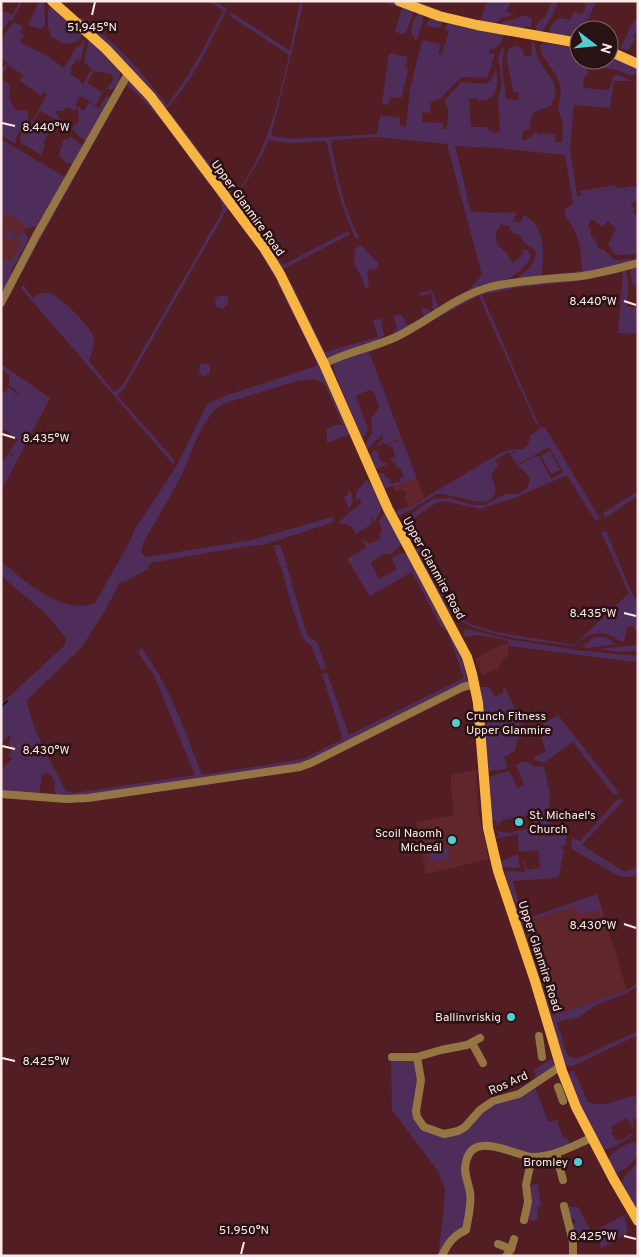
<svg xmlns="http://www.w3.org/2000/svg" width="639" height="1257" font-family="Overpass,sans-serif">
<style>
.built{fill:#61262b}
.green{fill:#4f2d5a}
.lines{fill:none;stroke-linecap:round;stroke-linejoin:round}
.stream{stroke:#021534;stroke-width:2}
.minor{stroke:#947543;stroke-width:8}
.major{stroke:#f7b544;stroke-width:10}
.ticks{fill:none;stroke:#fde8e8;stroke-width:2}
.poi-dot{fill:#52cdd0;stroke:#291213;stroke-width:2}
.labels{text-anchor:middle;stroke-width:5;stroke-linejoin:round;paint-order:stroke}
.street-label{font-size:12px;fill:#fde8e8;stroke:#291213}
.poi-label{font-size:12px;fill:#fde8e8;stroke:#291213;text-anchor:end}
.ticks-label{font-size:12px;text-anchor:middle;fill:#fde8e8;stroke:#291213;stroke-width:5;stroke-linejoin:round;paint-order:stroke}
</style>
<rect width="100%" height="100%" fill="#521e23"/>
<!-- built -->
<g class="built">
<path d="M1,205L33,228H27L25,230L24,232L28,237V240L8,277L1,273Z"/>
<path d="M417,479L424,497L408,507L405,496L407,495L405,491H403L402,489L395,491L393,486Z"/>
<path d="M508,643V654L497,669L482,675L475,659L494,648Z"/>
<path d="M476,770L478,810L489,859L426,874L416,822L453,815L451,774Z"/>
<path d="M597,894L627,990L553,1016L544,977L538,974L524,932L527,931L524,921Z"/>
</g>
<!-- green -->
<g class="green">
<path d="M20,1H23L12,21L9,20L1,33V16L4,11L12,15Z"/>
<path d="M37,1H44C45,6 45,20 45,26L41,29L28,25L38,3Z"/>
<path d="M209,1H215L227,9C209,44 193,82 165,110L80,19L81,17C115,41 142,72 167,105C190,76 206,44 223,11Z"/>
<path d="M300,1H303L302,9L271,136L293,139L377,134L380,115L400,118V125L406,126L410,89L422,40L441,44L438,54L441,55L449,32L446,31L445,27L450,22L505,34L498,47L489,50V53L495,54L488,76L486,78L463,77L459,79L441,98L430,103V113L422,112V122L443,123V129H447L448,109L444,101L461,82L485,84L491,80L496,70C499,84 497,103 478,100L477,98L469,99L471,127H487L490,131H492L493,133L500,132L498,99L502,82L498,59L502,48L504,49L502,65L506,99L519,100V93L513,92L507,60L508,50C513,46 519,44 523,51L524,57L525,56H531L532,39C536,47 536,55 540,62C550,80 562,83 551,106L534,112L531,118L530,129L523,132L522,139L525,140L532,136L533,133H538V135H540V133L555,134V142H562L563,123L558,109L561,89L557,77L541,53L540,45L544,43L571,47L579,45V60H609V54L638,67L637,73L633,76L614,69L588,67L587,76H584L583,88L609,90L614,75H619L632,81H614L610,108L574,105L570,150L577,196H581L580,191L615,185L616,188L638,186V200H637L631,205L635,209L633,212L638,217V254L616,255L608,244L616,229L608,221L602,227L594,220H591L588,225L591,231V236L597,243V248C610,250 609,259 617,260C625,261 631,257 638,260L635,262L577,274V271H582C581,252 579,229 565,217V209L573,203L565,155L497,148L455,146L471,212L516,213L513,221L520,223L524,215C547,228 544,254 541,276L572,272L573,274L516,280C524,271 538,264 535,250L524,243L520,235L512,233L509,226L501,224L496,233L497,244L506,253L513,263L521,256L523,250H528L531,255C525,280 467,297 445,306L444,303L469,290L482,275L447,144L377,137L332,140L331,143C337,174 343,209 359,237L356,239C341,209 334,175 327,143L324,141L292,143L269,140L258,162L237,197L264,236L262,238L232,195L234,191L237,193C244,182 252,171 257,159C273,126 281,90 289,55L230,16L231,12L290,51Z"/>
<path d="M381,1H393L413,10V15L406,32L404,34L395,32L402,8Z"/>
<path d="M487,1H509L510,4L506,11L514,15L501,18L496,24L480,21Z"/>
<path d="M552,1L558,2C554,13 548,24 540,33L537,32L536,28H535L541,19H544Z"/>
<path d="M576,1H596L584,30H579V40L552,34L549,29C555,20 559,16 570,20L574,12L581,14L584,12L586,4Z"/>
<path d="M53,5L82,33L81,37L77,42L64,44L52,37C47,30 47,16 49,7L52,8Z"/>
<path d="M419,12H421L423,19L422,25L416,41C408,32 412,21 419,12Z"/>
<path d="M522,15L532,18L531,27L527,26L520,29L503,27L502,22L519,18Z"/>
<path d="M431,16L441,21L442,24L440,28L426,26Z"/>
<path d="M638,17V33L636,32L633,37L636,39L628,50L620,49L632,24Z"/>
<path d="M15,22L23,27L20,32L24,34L20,42L46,55L64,68L77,46L80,47L84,39L85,40L81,58L80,60L77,59L70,69L72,70L70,74L80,80L79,82L83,84L92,69L84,62L89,39L120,70L119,81L113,90L107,89L113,81L112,74L94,71L87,83L102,92L96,105L80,96L75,105L84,111L89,102L99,108L107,95L109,98L86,140L81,138L72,129L74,125L79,122L78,109L76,108L75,111L66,107L63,111H57L56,113L60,119L59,121L40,111L34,121L54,133L53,134L49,132L43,143L45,145L41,155L20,142L21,134L33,120L47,94L44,92L41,96L20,81L23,75L8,65L1,76V71L5,64L7,65L8,63L1,58C1,45 3,31 15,22Z"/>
<path d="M389,53L408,57L405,68L408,69L402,97L400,98L390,97L388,105L382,104Z"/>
<path d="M1,78L10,85C8,92 10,108 18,110C21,111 24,110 27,111C34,124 14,128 16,144L1,135Z"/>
<path d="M130,80L134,82L204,172L201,174C179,142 156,110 126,84L18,279L17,276L127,81Z"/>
<path d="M170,112L210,165L232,189L230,193L208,167L169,113Z"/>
<path d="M70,136L83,146L74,164L66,163L59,155L64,139L68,140Z"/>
<path d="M1,139L65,177L37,226L27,228L13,216L1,215Z"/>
<path d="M205,174L237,215L278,277L275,278C266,262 241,217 227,209L125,387L117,395L175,461L173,464L21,288L23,285L33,298C38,295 42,292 48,293C58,294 93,328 94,339C95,346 91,354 89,361L114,392L122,386L222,212C225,199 210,186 203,176Z"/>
<path d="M1,220L9,222L17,228L12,240L4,237L7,233L4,231V230L12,234L15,227L4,221L1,224Z"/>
<path d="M348,231L349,235L281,270L264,241L266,239L283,265Z"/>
<path d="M22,232L26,234L28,240L11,271L12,274L1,299V260L5,259L11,262L22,242L16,239Z"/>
<path d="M361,245L379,264L376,270L369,269L367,272L369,288L365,289L362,278L354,264L355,249Z"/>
<path d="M638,266V287H636C630,284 630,274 631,268Z"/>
<path d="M625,270C631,279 627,296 627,307L638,308V334L618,333L623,272L570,282L515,288L482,295L538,424H536L479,296L435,319L434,317L468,299L495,288Z"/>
<path d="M285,275L294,288L325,352L378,337L373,320L381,319L384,336L379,337L380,339L377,343L326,358Z"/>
<path d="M279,280L298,316L350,434L327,443V429L335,425H343L324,383L314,379L297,381L222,404C202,417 192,453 182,474C170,498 156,520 143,543L141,553L147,557L252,540L332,517L334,522L263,545L248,546L150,563L148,569L126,581L120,582L107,607L82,647L27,700C30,726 53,767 66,791L74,793L195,775L154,675L138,653L142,648C171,690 184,728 202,775L303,759L341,740L342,736L322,674L327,673L349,735L464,678L447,630H445L440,625L412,572L370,596L347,559L366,548L363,539L370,544L380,539L379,534L382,531L379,522L383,514L388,515L403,543L391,554H384L372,561L371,563L379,579L397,569L392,560L393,557L402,553L407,554C421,580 468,658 467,681L305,763L82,796H59L54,791L55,783L51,775L47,773L42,775L39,795L1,791V770L12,759L8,755L12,750C9,746 8,742 11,738L9,735L1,743V704L65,645L66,638L45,613L1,576V561C25,581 62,616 95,603L129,543L135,529L177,465L207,404L222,397L316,366L317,362L277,282Z"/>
<path d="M432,290L439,309L437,310L432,308L433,302L431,293L420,296V293Z"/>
<path d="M220,295L228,297V304L222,309L216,306L215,299Z"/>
<path d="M424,308L429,310V315L395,335L393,332L397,330L394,316L401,314L407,325L424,317L421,309Z"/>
<path d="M394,342L369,352L417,479L383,489L378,473H384L386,478H389L391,484L400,482V478H403L401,468L396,467L395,462L392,463L391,458L395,457L393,448L389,445L396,441V442H399L398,439L388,445L381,442V445L377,447V445L383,439L382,435L367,449L365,444L372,433L371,419L379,407L374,392L370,390L359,394L356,397L368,429L365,436L362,437L336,377L334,370V365L332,364L336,360Z"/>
<path d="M205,363L210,365V373L204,377L199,372L200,365Z"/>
<path d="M1,364L50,398L1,491V460L3,461L9,453L13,457L14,455L9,452L18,440L6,430L1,431V390L5,392L8,387L17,394L18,392L9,385V374L1,370Z"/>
<path d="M541,427L545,428L548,432L600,519L595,520L567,475L517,497L480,509L444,501L436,503L405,524L439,580L455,615L470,624L496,632L574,645L629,593L601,532L606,531L631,591L638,603V629H634V626L627,627L624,642C619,642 618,639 614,637C599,628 584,635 574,646C540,641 467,637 447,609L399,524L403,519L433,499L449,498L473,505H485L505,494H519L528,487L530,478L521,468L519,469L518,466L533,457L539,456L551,479L563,472L549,447L517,465L511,456L516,449H523L528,445L530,436Z"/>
<path d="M514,449L511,455L509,452L495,460L498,465L491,474C492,480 497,486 495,493C491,513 449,492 437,494L401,515H395L398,510L409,507L502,452Z"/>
<path d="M374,450L377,451L382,463L387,462L388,464L376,469L370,455Z"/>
<path d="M550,451L560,470L551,474L541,456Z"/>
<path d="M366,480C372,482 383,502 381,508C381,512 376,519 373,523L372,517L370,518L372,524L356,534C352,526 348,523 339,523C343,518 356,506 361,504L360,499L355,500L357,491Z"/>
<path d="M351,491L353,501L349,509L344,497L348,495L347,493Z"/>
<path d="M638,491V496L605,518L603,515L605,512Z"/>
<path d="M275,545H280L283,553L305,629L310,638L317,642L326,667L321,670L311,645L304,640L292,608L283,573L274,547Z"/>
<path d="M465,629L508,639L577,650L637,656V660L634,661V662L510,646L507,640L478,635L464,637Z"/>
<path d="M595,637H606L616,644L588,648L582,647Z"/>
<path d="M635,645L638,647V651L619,652L599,649Z"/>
<path d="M480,687H489L495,697L503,693V688L505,687L526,734L517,740L515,751L504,757L507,765L506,769L487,771Z"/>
<path d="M558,715L619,793L614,795L573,742L543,763L535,760V757L546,751L541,737L546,731L543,724Z"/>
<path d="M522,762H528L533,766L544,767L550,793L548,822L567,835L565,845L561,846V849L564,850L559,876L556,878L513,881L523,920L597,894L607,925H605L600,910L581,914L574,907L524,922L526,931L524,932L521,928L505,873L506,871L525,872L524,861H525L527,870L540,868L538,850L519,852L518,834L494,839L498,836L497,831L510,833L534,826L531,814L503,820L497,826L496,821L491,820L488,777L509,771L518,788L524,785L516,765Z"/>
<path d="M621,798L623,801L582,845L623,871H628L638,866V873L632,877L619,876L573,850L571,844L572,838L580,841L616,801Z"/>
<path d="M448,847L450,858L430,862L428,850Z"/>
<path d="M518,854L520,868L503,867L501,861Z"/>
<path d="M542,983H544L553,1016L627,990L636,984L638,986L627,993L596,1005L579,1017L557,1022L567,1054L571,1058H579L638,1031V1035L573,1066H567L564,1063L547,1006Z"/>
<path d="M552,1059L556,1068L535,1083V1069Z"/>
<path d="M391,1060H414L418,1089L415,1121L448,1136L491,1105L535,1087L548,1122L557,1120L563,1138L566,1137L571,1145L554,1151L531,1154L485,1143L466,1157L471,1199L466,1230L442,1256H438L443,1219L445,1189L438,1171L392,1110Z"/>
<path d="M570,1071H574L588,1102C608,1109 618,1097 638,1096V1118L633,1120L634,1127H632L627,1118L611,1127L613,1131L611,1133L616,1140L618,1139L620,1141L632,1133L633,1135C622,1142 613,1150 600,1150L584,1116L568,1075Z"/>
<path d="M634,1142L638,1148V1156L626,1168L616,1174L607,1160C613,1151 624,1144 634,1142Z"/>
<path d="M638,1162V1191L636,1192L638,1194V1212L621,1184L622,1180Z"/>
<path d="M538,1184L541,1206L537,1207L538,1220L529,1221L531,1197L528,1190L532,1185Z"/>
<path d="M564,1206L578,1207L590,1229L580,1231V1235L572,1234L570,1225L576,1223L574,1219H568Z"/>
<path d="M624,1215L628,1232L601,1249L598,1229Z"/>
</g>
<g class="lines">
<!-- stream -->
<path class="stream" d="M1,707L7,701"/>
<!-- minor -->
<g class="minor">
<path d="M1,303L36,236L129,72"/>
<path d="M324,364C346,352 372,348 396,337C427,322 456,296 490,287C520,280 552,279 582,276C601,273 619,268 638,263"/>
<path d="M1,794L66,799L88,798L300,767L311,763L463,687L475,684"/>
<path d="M539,1036L542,1057"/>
<path d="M472,1043L483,1063"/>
<path d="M392,1057H417L441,1050L467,1045L480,1038"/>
<path d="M417,1057L421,1080L416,1111L417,1117L424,1127L444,1134L458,1131L465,1127L480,1110L493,1101L519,1094L561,1066"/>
<path d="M558,1087L563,1101"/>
<path d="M556,1153L563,1180"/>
<path d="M564,1206L573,1242V1256"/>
<path d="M524,1220L528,1202L526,1185L532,1157"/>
<path d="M498,1244L511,1249"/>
<path d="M442,1256C448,1243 453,1236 466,1230C468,1218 472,1204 470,1192C468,1181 463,1173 466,1162C473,1129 514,1156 533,1157C554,1157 573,1146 591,1138"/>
<path d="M506,1256L511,1249L514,1239"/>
</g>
<!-- major -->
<g class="major">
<path d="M52,1L106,49L151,97L264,248L280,274L324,364L388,509L467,657L472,674L478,703L488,828L498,871L535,981L562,1071L576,1107L614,1180L638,1221"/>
<path d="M399,1L439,16L477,25L579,43"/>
<path d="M609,51L638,64"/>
</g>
</g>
<!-- ticks -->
<path class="ticks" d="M92,15L95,2M2,123L15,126M624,301L636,305M2,434L15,438M624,613L636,616M2,746L15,749M624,924L636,928M2,1058L15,1061M624,1236L636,1239M241,1254L244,1242"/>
<!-- markers -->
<g class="poi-dot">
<circle cx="456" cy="723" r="5"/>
<circle cx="519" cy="822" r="5"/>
<circle cx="452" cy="840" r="5"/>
<circle cx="511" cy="1017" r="5"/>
<circle cx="578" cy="1162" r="5"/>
</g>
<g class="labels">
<!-- street labels -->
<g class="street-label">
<text transform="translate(248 208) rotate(54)" y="4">Upper Glanmire Road</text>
<text transform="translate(434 568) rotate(61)" y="4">Upper Glanmire Road</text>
<text transform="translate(540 956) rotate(72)" y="4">Upper Glanmire Road</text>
<text transform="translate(508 1083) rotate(-24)" y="4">Ros Ard</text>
</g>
<!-- poi labels -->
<g class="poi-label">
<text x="466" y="720" text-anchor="start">Crunch Fitness<tspan x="466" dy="14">Upper Glanmire</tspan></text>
<text x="529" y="819" text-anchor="start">St. Michael's<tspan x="529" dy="14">Church</tspan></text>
<text x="442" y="837">Scoil Naomh<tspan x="442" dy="14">Mícheál</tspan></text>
<text x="501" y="1021">Ballinvriskig</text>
<text x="568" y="1166">Bromley</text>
</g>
</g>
<g class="ticks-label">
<text x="92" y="31">51.945°N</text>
<text x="46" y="131">8.440°W</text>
<text x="593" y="305">8.440°W</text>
<text x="46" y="442">8.435°W</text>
<text x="593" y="617">8.435°W</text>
<text x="46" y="754">8.430°W</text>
<text x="593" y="929">8.430°W</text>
<text x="46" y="1065">8.425°W</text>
<text x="244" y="1234">51.950°N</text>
<text x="593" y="1240">8.425°W</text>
</g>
<!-- border -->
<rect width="639" height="1257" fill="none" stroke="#fde8e8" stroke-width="5"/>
<!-- north arrow -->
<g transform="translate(594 45) rotate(106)"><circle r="24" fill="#291213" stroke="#7e6868"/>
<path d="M0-4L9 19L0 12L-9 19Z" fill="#52cdd0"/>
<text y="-8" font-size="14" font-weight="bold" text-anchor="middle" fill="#fde8e8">N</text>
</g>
</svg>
